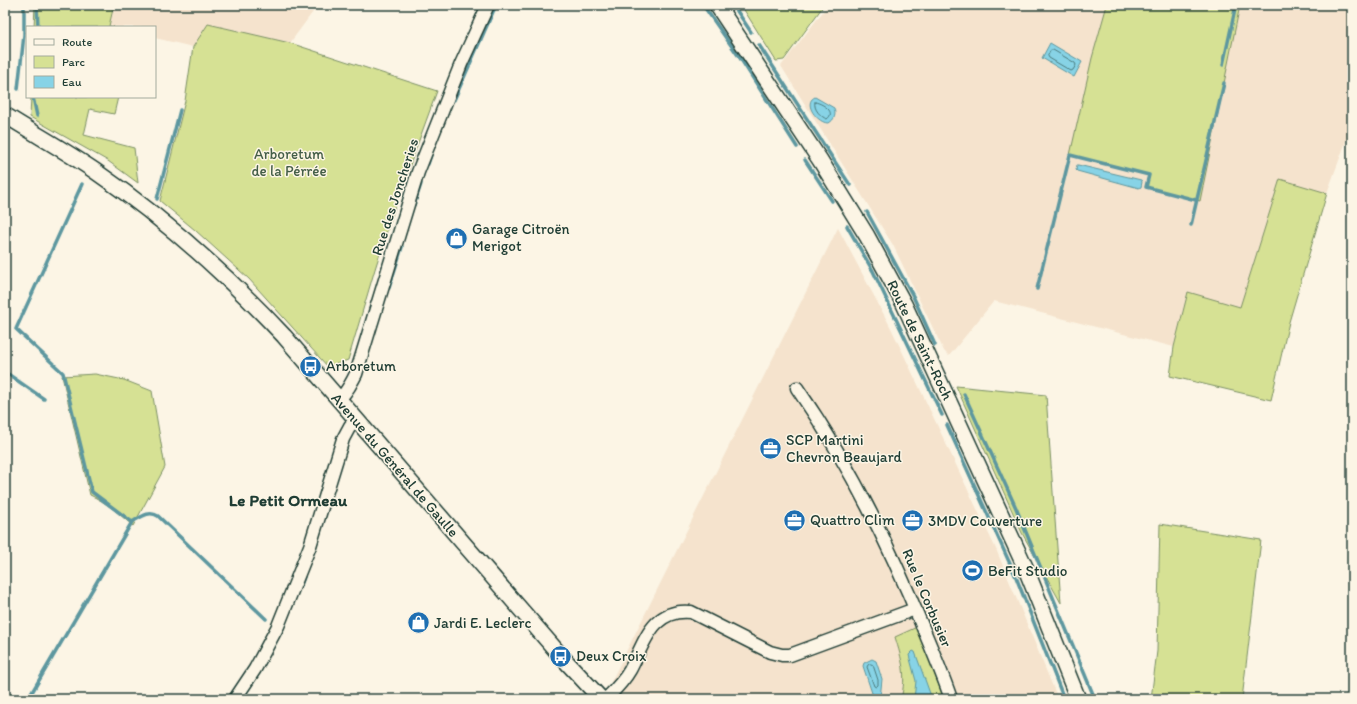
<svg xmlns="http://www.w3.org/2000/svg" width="1357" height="704" font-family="Itim,sans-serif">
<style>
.built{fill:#f5e3cd}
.green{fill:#d6e194;stroke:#7a8f64}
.water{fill:#87d3e6;stroke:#5d979f}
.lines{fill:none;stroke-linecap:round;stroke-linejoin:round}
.shore{stroke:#49797b;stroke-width:1}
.stream{stroke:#5d979f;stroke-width:3.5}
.minor-casing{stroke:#1f3d34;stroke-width:15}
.tertiary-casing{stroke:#1f3d34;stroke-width:18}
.minor{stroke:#fcf5e5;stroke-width:12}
.tertiary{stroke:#fcf5e5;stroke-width:15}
.labels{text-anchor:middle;stroke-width:3;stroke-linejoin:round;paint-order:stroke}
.park-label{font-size:15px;fill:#445e47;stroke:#fcf5e5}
.street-label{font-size:15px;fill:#1f3d34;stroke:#fcf5e5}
.poi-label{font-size:15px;fill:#1f3d34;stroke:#fcf5e5;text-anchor:start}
.quarter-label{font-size:17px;font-weight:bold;fill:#1f3d34;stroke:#fcf5e5}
</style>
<rect width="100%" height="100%" fill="#fcf5e5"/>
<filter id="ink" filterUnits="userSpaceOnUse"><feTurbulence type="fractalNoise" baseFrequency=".025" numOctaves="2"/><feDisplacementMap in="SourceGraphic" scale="8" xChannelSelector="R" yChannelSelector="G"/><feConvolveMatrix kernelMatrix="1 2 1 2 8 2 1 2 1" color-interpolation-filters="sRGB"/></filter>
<g filter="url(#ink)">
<!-- built -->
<g class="built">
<path d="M114,5H318L290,43L208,24L193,47L155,38V27H114L109,26Z"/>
<path d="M828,5H1352V125L1327,193L1289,322L1188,292L1174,347L994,301L949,356L944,351L893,245L781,66Z"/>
<path d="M838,228L891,328L996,549L1058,699H621L612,690L611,682Z"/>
</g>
<!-- green -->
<g class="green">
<path d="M35,5H114L109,26L114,27H34Z"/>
<path d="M741,5H824L784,60L776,61Z"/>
<path d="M1107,5H1240L1200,201L1146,187L1148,175L1070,155L1092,58Z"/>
<path d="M208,24L290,43L437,91L395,206L375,269L348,360L328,367L249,279L195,230L160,201L185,101L193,47Z"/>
<path d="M31,97H118L114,114L90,109L84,135L134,148L138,183L108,161L30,117Z"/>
<path d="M1280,179L1327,193L1289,322L1271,400L1170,376L1174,347L1188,292L1240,307Z"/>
<path d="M95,374L124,380L152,391L165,467L133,526C119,514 106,502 90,495L62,376Z"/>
<path d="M956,386L1046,395L1061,603L1022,533Z"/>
<path d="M1160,524L1261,540L1242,699H1151L1157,651Z"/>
<path d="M917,627L944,699H901C907,675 902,660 895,637Z"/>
</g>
<!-- water -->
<g class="water">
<path d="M1050,43L1082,62L1074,77L1042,58Z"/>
<path d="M815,97L834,108C836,115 835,119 829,123C818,124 802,103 815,97Z"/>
<path d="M1077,165H1078L1141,180L1142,182L1141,187L1139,188L1077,171L1076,170Z"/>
<path d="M913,651L915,652L932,699H914L916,681L909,655Z"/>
<path d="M872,659L876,661L882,679L880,699H872V693L863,666L864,663Z"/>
</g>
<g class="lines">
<!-- shore -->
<g class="shore">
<path d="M1051,50H1053L1075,63L1076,65L1073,70L1071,71L1049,58L1048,56Z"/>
<path d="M815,102C822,103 837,112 827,119C821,117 813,109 815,102Z"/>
<path d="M871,664L873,665L878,680V685L876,687L874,686L867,667L868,665Z"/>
</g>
<!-- stream -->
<g class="stream">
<path d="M37,5L38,27"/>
<path d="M703,5L742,61L797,147"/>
<path d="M733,5L751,32"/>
<path d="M759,45L850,185"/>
<path d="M1223,65L1236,5"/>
<path d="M18,89L24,35V5"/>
<path d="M33,97L37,116"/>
<path d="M454,100L496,5"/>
<path d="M805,160L832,201"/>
<path d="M428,164L431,155"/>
<path d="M157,199L180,110"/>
<path d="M414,205L421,184"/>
<path d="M867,212L913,296L935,345"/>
<path d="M1191,225L1224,83"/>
<path d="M847,226L873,271L942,415"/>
<path d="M389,288L402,247"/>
<path d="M1037,289L1070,155L1149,175L1146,187L1196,200"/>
<path d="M5,372L44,399"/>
<path d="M964,394L1016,508L1095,699"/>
<path d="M947,425L1016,577L1064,699"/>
<path d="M132,522C141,517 149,510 158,516L266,619"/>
<path d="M300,588L304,577"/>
<path d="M28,699L132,522L92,492L63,373L16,329L82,184"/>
</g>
<defs>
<g id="minor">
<path d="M797,388C849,463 889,544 923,628C933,652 943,675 951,699"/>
<path d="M338,400C347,393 351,383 356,374L418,172L461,64L488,5"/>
<path d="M235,699L255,669L278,626L310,546L343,439L350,426L356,420"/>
<path d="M606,699C615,690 624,681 630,670C645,642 652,608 691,612L770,652L782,655H790L915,609"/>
</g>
<g id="tertiary">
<path d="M717,5L820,160L867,236L904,304L1026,569L1078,699"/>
<path d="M5,115C35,134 66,151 95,171C165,219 226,274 284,336L561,656L601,699"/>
</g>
</defs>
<!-- minor casing -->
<use href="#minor" class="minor-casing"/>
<!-- tertiary casing -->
<use href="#tertiary" class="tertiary-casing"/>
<!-- minor -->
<use href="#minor" class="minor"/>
<!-- tertiary -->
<use href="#tertiary" class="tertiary"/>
</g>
</g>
<!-- icons -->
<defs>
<symbol id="shop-disc" viewBox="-11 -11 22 22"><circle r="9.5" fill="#1f6fb2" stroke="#fcf5e5"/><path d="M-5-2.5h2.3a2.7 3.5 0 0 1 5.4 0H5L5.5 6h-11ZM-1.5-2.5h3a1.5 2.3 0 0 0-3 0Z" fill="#fff"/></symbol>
<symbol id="bus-disc" viewBox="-11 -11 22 22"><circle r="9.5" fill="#1f6fb2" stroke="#fcf5e5"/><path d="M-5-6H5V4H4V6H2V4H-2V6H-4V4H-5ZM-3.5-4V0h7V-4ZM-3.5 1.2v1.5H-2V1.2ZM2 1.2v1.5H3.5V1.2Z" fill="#fff"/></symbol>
<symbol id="office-disc" viewBox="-11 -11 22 22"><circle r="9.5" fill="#1f6fb2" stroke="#fcf5e5"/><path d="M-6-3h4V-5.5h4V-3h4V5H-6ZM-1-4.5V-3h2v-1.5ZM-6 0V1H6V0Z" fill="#fff"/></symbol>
<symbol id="stadium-disc" viewBox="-11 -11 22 22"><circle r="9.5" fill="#1f6fb2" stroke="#fcf5e5"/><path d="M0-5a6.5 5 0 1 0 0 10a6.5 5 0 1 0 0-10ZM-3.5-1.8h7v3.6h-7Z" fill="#fff"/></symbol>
</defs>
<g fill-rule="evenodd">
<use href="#shop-disc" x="444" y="226" width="25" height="25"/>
<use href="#bus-disc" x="298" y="354" width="25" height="25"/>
<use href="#office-disc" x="758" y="436" width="25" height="25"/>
<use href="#office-disc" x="782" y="508" width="25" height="25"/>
<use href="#office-disc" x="900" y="508" width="25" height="25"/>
<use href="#stadium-disc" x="960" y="558" width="25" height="25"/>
<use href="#shop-disc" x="406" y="610" width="25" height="25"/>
<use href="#bus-disc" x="548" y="644" width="25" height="25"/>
</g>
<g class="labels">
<!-- park labels -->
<g class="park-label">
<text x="289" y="159">Arboretum<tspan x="289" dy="17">de la Pérrée</tspan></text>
</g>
<!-- street labels -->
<g class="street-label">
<text transform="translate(395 197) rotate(-72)" y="5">Rue des Joncheries</text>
<text transform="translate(920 340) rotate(64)" y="5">Route de Saint-Roch</text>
<text transform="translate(395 465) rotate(49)" y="5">Avenue du Général de Gaulle</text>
<text transform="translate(927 598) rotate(67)" y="5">Rue le Corbusier</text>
</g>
<!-- poi labels -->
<g class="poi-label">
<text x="472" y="234">Garage Citroën<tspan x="472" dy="17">Merigot</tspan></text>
<text x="326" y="371">Arboretum</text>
<text x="786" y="445">SCP Martini<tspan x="786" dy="17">Chevron Beaujard</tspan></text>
<text x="810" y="525">Quattro Clim</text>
<text x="928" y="526">3MDV Couverture</text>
<text x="988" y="576">BeFit Studio</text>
<text x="434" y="628">Jardi E. Leclerc</text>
<text x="576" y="661">Deux Croix</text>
</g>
<!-- quarter labels -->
<g class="quarter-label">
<text x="288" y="506">Le Petit Ormeau</text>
</g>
</g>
<!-- margin -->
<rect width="1357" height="704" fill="none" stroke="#fcf5e5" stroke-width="20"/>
<rect x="10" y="10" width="1337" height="684" fill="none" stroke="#1f3d34" stroke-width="1.5" filter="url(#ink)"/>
<!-- legend -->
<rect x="26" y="26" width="130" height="72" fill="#fcf5e5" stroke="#a4ab9e"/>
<rect x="34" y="39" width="20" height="6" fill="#fcf5e5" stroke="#a4ab9e"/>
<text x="62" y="46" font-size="12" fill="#1f3d34">Route</text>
<rect x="34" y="56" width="20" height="12" fill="#d6e194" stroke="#a4ab9e"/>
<text x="62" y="66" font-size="12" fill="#1f3d34">Parc</text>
<rect x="34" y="76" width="20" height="12" fill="#87d3e6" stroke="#a4ab9e"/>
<text x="62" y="86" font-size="12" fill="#1f3d34">Eau</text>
</svg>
